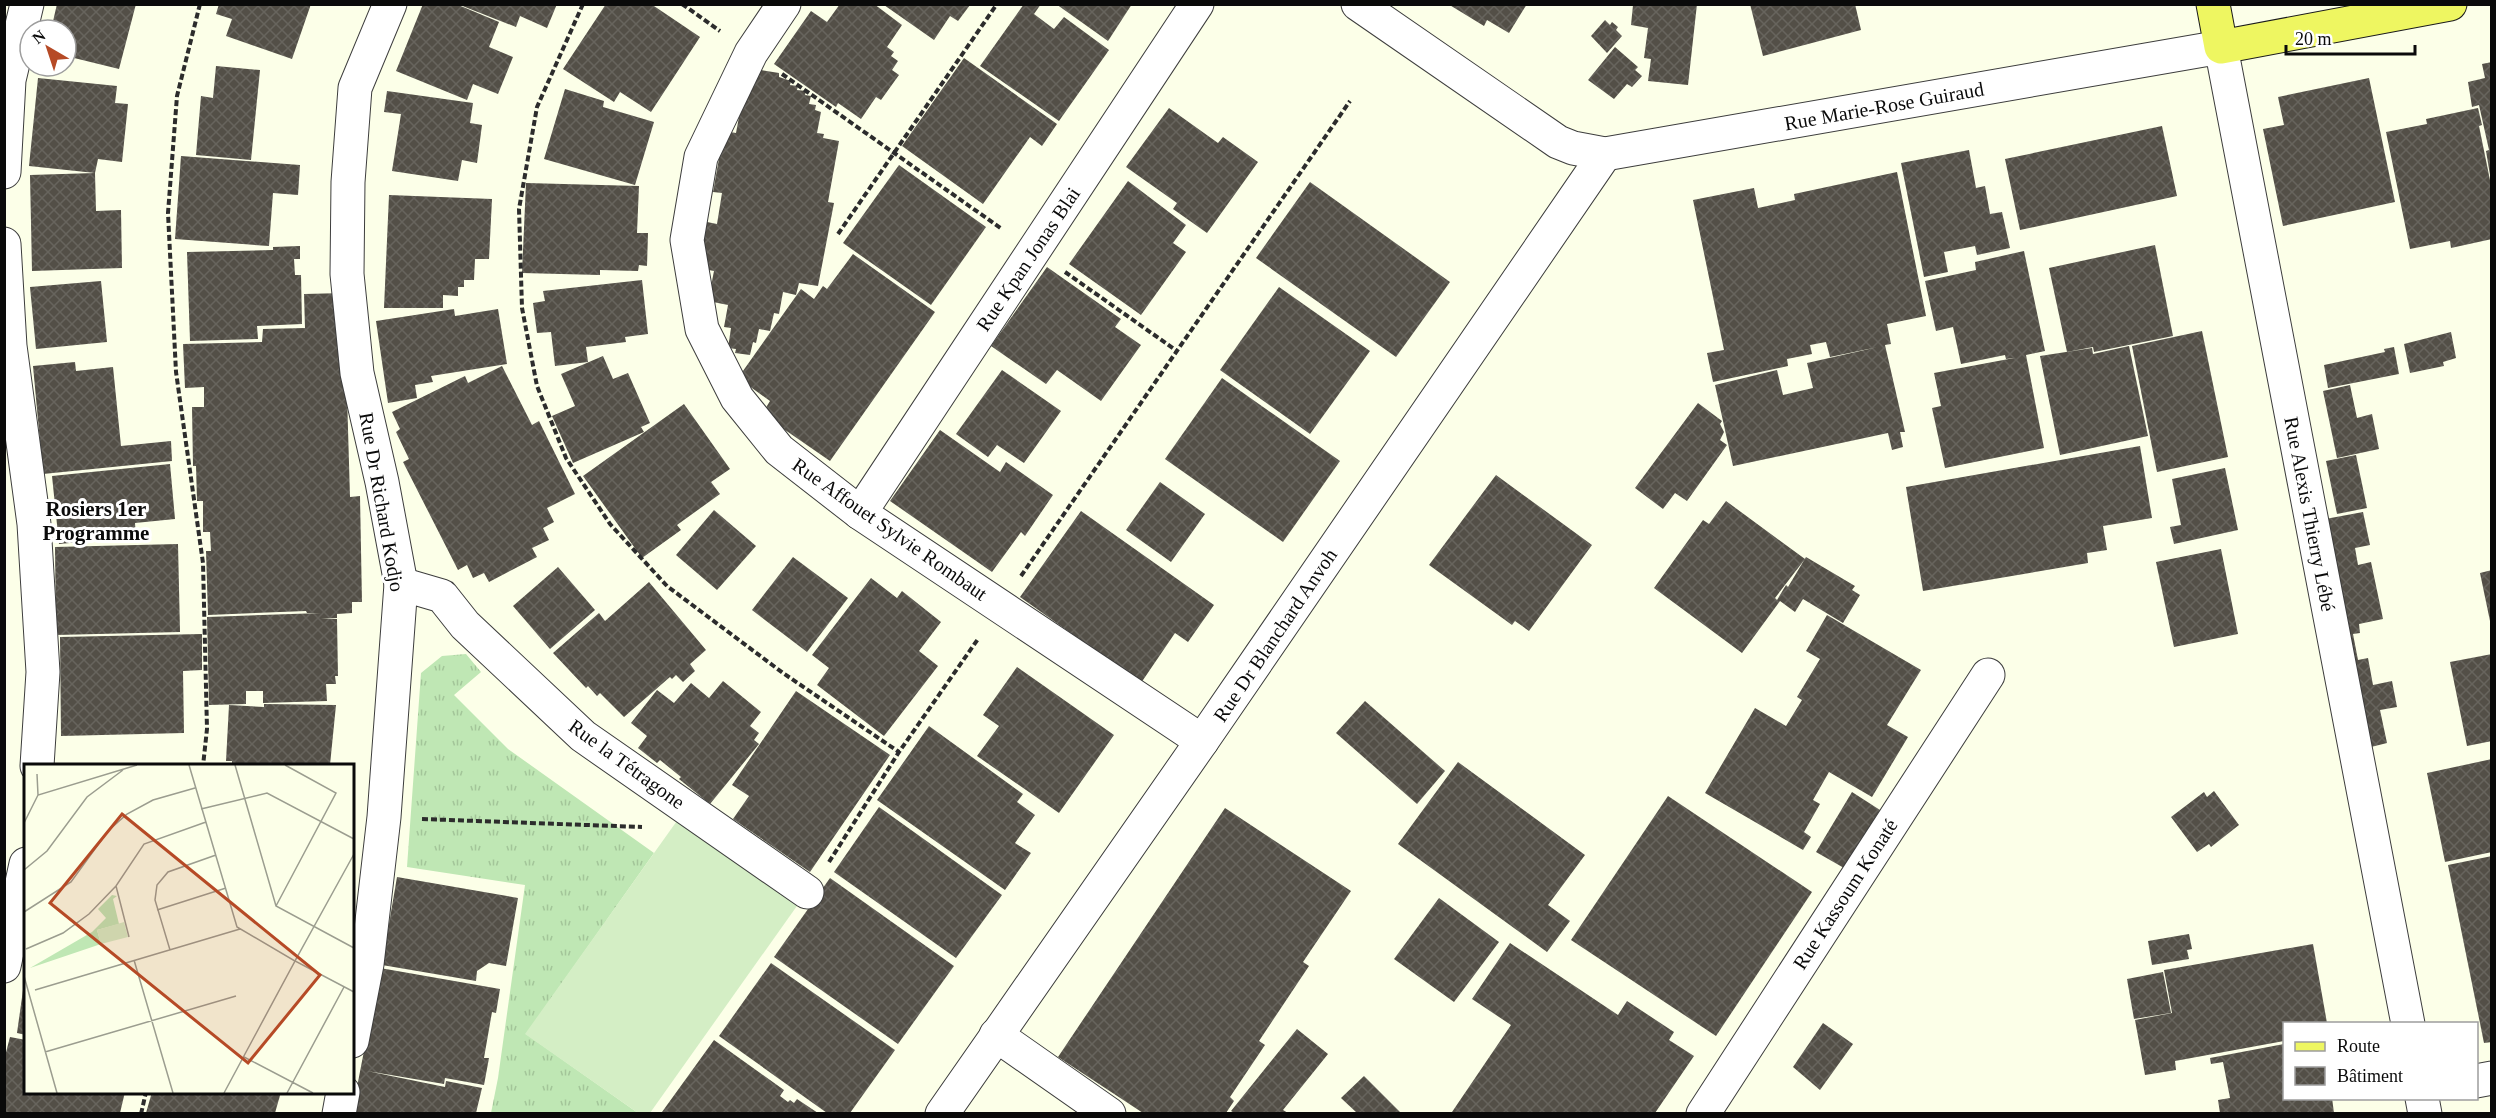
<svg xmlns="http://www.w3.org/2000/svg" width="2496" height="1118" font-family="Georgia,serif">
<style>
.grass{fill:url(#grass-tufts)}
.pitch{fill:#d4eec5}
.building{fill:url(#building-cross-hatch)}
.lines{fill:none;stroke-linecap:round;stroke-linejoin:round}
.minor-casing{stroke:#3d3d3d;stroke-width:35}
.major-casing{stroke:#1b1b1b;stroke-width:35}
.path{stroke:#2c2c2c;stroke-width:4;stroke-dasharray:6 3;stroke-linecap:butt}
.minor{stroke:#fff;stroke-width:33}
.major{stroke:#eef661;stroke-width:33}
.labels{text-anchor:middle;stroke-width:6;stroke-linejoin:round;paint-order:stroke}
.street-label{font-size:20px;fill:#0a0a0a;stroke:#fff}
.neighbourhood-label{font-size:21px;font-weight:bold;fill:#0a0a0a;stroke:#fff}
.inset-road{fill:none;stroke:#9b9d8f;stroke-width:1.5}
.view{fill:#b64a26;fill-opacity:0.15;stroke:#b64a26;stroke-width:3}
.inset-edge{fill:none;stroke:#0a0a0a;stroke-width:3}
</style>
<defs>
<pattern id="grass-tufts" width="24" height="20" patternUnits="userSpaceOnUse" patternTransform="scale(1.5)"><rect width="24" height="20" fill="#bfe7b4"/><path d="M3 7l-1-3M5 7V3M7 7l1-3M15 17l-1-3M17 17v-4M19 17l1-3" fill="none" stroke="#a3c599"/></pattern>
<pattern id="building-cross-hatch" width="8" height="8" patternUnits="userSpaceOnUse" patternTransform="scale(1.5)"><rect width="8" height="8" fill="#534f47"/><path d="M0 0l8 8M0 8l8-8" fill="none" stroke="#67645d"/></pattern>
</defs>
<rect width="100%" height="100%" fill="#fcffe8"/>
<!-- grass -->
<path class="grass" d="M466,654L481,672L454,695L508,749L654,853L526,1034L638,1113H491L498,1078L525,885L407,867L421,673L442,656Z"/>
<!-- pitch -->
<path class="pitch" d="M684,811L804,896L650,1113H638L525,1034Z"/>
<!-- building -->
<g class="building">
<path d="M57,4H136L119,69L66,56V30H51Z"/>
<path d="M219,4H311L292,59L226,36L232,19L216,14Z"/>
<path d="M423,4H456L499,22L489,47L513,57L498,94L473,84L467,100L396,71Z"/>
<path d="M557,4L547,28L520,16L516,27L460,5Z"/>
<path d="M606,4H651L700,37L651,112L620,92L614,102L563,69Z"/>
<path d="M840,4H874L902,25L887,47L894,52L891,56L898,61L892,70L899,75L881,100L876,97L861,119L838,103L836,107L774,64L811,11L827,22Z"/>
<path d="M1024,4H1041L1034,14L1054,29L1064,17L1109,50L1059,121L980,66Z"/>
<path d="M1056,4H1132L1108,41Z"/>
<path d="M1448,4H1527L1509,33L1487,20L1484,26Z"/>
<path d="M1650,4H1697L1688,85L1648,81L1651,59L1644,58L1648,28L1631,25L1633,5L1650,6Z"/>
<path d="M1750,4H1855L1861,30L1763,56Z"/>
<path d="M884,5H970L958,21L950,16L934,40Z"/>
<path d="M1605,20L1610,25L1612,22L1618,27L1616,30L1622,36L1607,53L1591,36Z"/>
<path d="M1615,47L1638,67L1635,70L1642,76L1632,87L1627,84L1614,99L1588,80Z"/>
<path d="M964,58L1057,124L1042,146L1030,137L983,204L902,146Z"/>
<path d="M2492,62V175H2490L2486,151L2489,150L2479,105L2472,107L2468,82L2485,78L2482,64Z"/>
<path d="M216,66L260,70L251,160L196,155L201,96L213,98Z"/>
<path d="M748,68L779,73V77L791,81L790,85L798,86L797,90L806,91L805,95L811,96L809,104L816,105L815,110L821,112L817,133L824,134L823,138L839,141L828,202L834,203L818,286L799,283L796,295L783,292L779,314L774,313L770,331L759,329L756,343L753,342L750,355L735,353L736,349L728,348L731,328L724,327L728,305L708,301L714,271L698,268L707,222L717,224L722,193L713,192L724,131L736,133Z"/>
<path d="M38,78L117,86L115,103L128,104L122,162L98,159L95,173L96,211L121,210L122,268L32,271L30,175L95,173L29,166Z"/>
<path d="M2369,78L2395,202L2283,226L2263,129L2284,125L2278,97Z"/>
<path d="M565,89L604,101L603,107L654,122L635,185L544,159Z"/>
<path d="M387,91L473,103L470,123L482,125L477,163L462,160L458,181L392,171L401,114L384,112Z"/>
<path d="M1169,108L1218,143L1223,137L1258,162L1207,233L1173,209L1177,203L1126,167Z"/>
<path d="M2478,108L2482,125L2479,126L2492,190V239L2451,248L2450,241L2410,249L2386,132L2427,124L2426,119Z"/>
<path d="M2162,126L2177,196L2020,230L2005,159Z"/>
<path d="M1969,150L1976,188L1985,186L1990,214L2002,212L2010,248L1977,255L1975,246L1944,252L1948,272L1924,277L1901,163Z"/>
<path d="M181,156L300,165L298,195L273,193L269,246L175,239Z"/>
<path d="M899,165L986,227L931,305L843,243Z"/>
<path d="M1897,172L1926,316L1887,324L1891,344L1885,345L1905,432H1900L1903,447L1892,450L1888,433L1733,466L1715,385L1777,370L1783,395L1813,388L1807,363L1878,347L1830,357L1826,342L1810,345L1812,354L1787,359L1788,366L1713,382L1707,353L1724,350L1693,200L1754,188L1758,208L1795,200L1794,194Z"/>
<path d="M1128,181L1186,225L1173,243L1186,252L1141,315L1069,264Z"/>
<path d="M1310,182L1450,282L1396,357L1256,258Z"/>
<path d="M526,183L639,186L637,233H648L647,266L639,265L638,271L600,270V275L522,273Z"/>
<path d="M389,195L492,199L489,259H475L474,280H464V287H458V296L443,295V308H384Z"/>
<path d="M2155,245L2173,336L2094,352L2093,347L2067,352L2049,268Z"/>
<path d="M300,246V259H294L295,275H301L302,324L257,326L258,339L190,341L187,252L273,250V247Z"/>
<path d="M2024,251L2045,351L2026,355L2044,448L1945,468L1932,408L1941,406L1934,373L2014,358L2006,359L2005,355L1961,364L1953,327L1936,331L1925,281L1976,270L1975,262Z"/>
<path d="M853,254L935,312L830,461L762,414L770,401L738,378L801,289L814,299L823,286L827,289Z"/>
<path d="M1047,267L1121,319L1115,327L1141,345L1101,401L1057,370L1046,384L991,346Z"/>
<path d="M642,280L648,334L625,337L626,342L586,347L588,362L555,366L551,332L537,333L533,303L545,301L543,291Z"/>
<path d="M101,281L107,342L36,349L30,287Z"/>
<path d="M1279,287L1370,351L1310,434L1220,370Z"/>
<path d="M344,293L350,497L360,496L362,602H352V613L337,614V618L321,619H337L338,676H335L336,684H326L327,701L263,703V691H246V704L209,705L207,617L321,613H307L306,611L208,615L206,551H211L210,532H203V501H197L196,466H193L192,407H204V387L185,388L183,344L262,342L263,329L305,328L304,294Z"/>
<path d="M454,309L455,316L498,309L507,364L431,376L433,382L415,385L417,398L388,403L376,321Z"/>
<path d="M2202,331L2228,457L2157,472L2132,346Z"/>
<path d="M2451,332L2456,358L2443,362L2444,366L2410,373L2404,344Z"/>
<path d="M2129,346L2148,436L2060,455L2040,356L2092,348L2093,354Z"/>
<path d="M2394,347L2399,374L2328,388L2324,365L2385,352L2384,349Z"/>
<path d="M603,356L613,379L628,373L650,423L641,427L644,432L573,463L552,416L575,406L561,374Z"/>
<path d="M75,362L76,371L113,367L121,446L171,441L172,461L43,474L33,366Z"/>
<path d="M502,366L532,425L539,421L575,494L547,508L554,522L543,528L549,540L532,548L537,557L489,582L484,573L473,578L467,565L458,570L403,462L409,459L396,432L400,429L392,412L465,376L468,383Z"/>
<path d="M1002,370L1061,411L1024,463L997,445L988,457L956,434Z"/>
<path d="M1222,378L1340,461L1283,542L1165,459Z"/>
<path d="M2350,385L2357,418L2372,414L2379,449L2337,458L2323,391Z"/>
<path d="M1698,403L1722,421L1720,424L1724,432L1720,440L1727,445L1687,501L1675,493L1663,509L1635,488Z"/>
<path d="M684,404L730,469L711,482L720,494L677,525L681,530L642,558L583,476Z"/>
<path d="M940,430L1000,472L1006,462L1053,495L1025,536L1021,532L992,572L890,501Z"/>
<path d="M2140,446L2152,518L2103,526L2107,550L2087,553L2088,563L1923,591L1906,487Z"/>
<path d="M2356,455L2367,508L2337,514L2326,461Z"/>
<path d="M170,464L175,519L135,523L136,537L59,544L52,476Z"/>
<path d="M2225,468L2238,530L2174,544L2170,527L2181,525L2172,479Z"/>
<path d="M1496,475L1592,545L1529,631L1515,621L1512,625L1429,565Z"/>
<path d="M1160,482L1205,514L1171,562L1126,530Z"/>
<path d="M1726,501L1805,559L1775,598L1777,600L1786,585L1788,587L1806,557L1855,586L1852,590L1860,595L1843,623L1803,599L1795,612L1780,601L1742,653L1654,588L1703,520L1709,524Z"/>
<path d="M714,510L756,546L717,590L676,555Z"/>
<path d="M1081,511L1214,605L1188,642L1175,633L1141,683L1020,597Z"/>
<path d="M2363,512L2370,545L2355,548L2358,565L2371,562L2383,619L2359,624L2360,633L2353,634L2358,660L2368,658L2373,685L2392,681L2397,707L2380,710L2387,743L2363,749L2320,520Z"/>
<path d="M178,544L180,632L56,635L55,547Z"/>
<path d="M2221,549L2238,634L2174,647L2156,562Z"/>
<path d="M793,557L848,598L807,652L752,610Z"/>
<path d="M558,567L595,610L550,649L513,606Z"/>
<path d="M2492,570V621H2490L2480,573Z"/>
<path d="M871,578L897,598L902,591L941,622L919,651L938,666L884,736L817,685L829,668L812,655Z"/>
<path d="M649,582L706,650L690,664L695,671L683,682L676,675L672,679L670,677L624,717L600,693L597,696L588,686L586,688L553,653L599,613L605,621Z"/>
<path d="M1827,615L1921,670L1887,725L1908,737L1872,797L1829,772L1813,800L1820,804L1804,832L1811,837L1803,850L1705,793L1755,708L1786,726L1802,700L1797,697L1820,659L1806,651Z"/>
<path d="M202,634V670L183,671L184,733L61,736L60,637Z"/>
<path d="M2492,654V741L2467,746L2450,662Z"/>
<path d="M1017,667L1114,735L1059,813L977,756L999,726L983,715Z"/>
<path d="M723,681L761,712L750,726L759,733L754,740L759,744L710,804L679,779L681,777L660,760L657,763L638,748L647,736L631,723L657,690L674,703L691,683L709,698Z"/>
<path d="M796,691L890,755L810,872L733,819L749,796L732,785Z"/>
<path d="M1365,701L1445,771L1417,804L1336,733Z"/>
<path d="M264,704L336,705L330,765H232V761H226L229,705L264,707Z"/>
<path d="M929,726L1023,794L1017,802L1035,815L1015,843L1031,853L1005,890L877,800Z"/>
<path d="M2492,759V852L2445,862L2427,773Z"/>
<path d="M1458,762L1585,855L1548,905L1570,921L1547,952L1398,844Z"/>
<path d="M2214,791L2239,825L2211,847L2209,844L2197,852L2171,817L2204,792L2207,797Z"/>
<path d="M1852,792L1880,810L1844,868L1816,852Z"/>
<path d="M1668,796L1812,892L1716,1036L1571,940Z"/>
<path d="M879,807L1002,895L956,958L834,872Z"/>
<path d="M1225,808L1351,891L1303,962L1309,966L1259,1041L1265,1045L1230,1097L1234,1101L1226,1113H1143L1058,1057Z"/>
<path d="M2492,856V1042L2484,1043L2448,865Z"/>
<path d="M397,877L518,898L506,966L489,963L477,971L476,981L382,965Z"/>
<path d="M830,878L954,966L898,1044L774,957Z"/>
<path d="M1439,898L1499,942L1454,1002L1394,959Z"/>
<path d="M2189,934L2192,949L2187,950L2189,959L2152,965L2148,941Z"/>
<path d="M1510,943L1618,1015L1627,1001L1674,1032L1669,1040L1694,1056L1655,1113H1455L1452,1112L1511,1025L1472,999Z"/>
<path d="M2313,944L2327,1023H2284V1041L2175,1061L2176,1070L2145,1075L2135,1020L2172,1013L2164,970Z"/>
<path d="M771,963L895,1050L850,1113H827L719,1036Z"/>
<path d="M380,968L500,989L496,1013L492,1012L484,1058H489L484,1085L445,1078L444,1084L367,1071L445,1087L446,1081L482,1088L476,1113H352Z"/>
<path d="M2163,972L2171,1013L2134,1019L2127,979Z"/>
<path d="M24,983H26V1035L17,1033Z"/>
<path d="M1823,1023L1853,1044L1820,1090L1793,1067Z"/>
<path d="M1297,1029L1328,1054L1283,1110L1288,1113H1234L1231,1111Z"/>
<path d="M10,1037L26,1040V1092H125L120,1113H4V1060Z"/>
<path d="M714,1040L784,1090L780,1096L788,1102L790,1100L794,1103L797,1099L818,1113L662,1112Z"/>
<path d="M2284,1044V1098H2332L2334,1113H2220L2218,1100L2230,1098L2223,1062L2211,1064L2210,1058Z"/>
<path d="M1364,1076L1401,1113H1357L1341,1098Z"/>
<path d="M152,1092H281L275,1113H146Z"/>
</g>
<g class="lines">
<defs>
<g id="minor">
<path d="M784,4L751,53L701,157L687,240L702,329L737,398L779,450L860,513L1202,741"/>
<path d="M1358,4L1558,142L1573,148L1605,154L2221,47L2408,1024"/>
<path d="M4,172L9,80L27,4"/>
<path d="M4,244L10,346L34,524L43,672L37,766"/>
<path d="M860,513L1197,4"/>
<path d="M401,584L442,596L465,625L583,736L807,892"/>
<path d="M4,966L26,864"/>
<path d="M996,1035L1109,1114"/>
<path d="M352,1041L367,964L384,817L401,584L382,482L357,373L347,274L348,182L355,88L390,4"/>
<path d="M2476,1081L2492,1078"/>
<path d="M2422,1098L2425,1114"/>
<path d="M339,1114L343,1092"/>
<path d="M942,1114L1202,741L1605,154"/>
<path d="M1703,1114L1988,675"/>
</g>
<path id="major" d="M2213,4L2221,47L2450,4"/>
</defs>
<!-- minor casing -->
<use href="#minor" class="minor-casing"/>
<!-- major casing -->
<use href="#major" class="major-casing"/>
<!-- path -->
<g class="path">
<path d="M200,4L177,96L168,213L176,372L203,563L207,729L203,766"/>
<path d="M583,4L537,107L519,209L522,308L537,386L566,458L610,524L667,586L783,673L899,752"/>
<path d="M682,4L720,31"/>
<path d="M782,74L1002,229"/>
<path d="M838,234L997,4"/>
<path d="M1065,272L1177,351"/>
<path d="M1021,576L1350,101"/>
<path d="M422,819L642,827"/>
<path d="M829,862L899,752L978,639"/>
<path d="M141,1114L146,1092"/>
</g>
<!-- minor -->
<use href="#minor" class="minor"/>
<!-- major -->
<use href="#major" class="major"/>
</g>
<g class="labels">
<!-- street labels -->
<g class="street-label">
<text transform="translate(1884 106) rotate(-10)" y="7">Rue Marie-Rose Guiraud</text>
<text transform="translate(1028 259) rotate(-56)" y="7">Rue Kpan Jonas Blai</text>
<text transform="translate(382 502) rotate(80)" y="7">Rue Dr Richard Kodjo</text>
<text transform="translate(2310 514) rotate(79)" y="7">Rue Alexis Thierry Lébé</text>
<text transform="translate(890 529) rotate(35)" y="7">Rue Affouet Sylvie Rombaut</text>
<text transform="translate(1275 635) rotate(-56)" y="7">Rue Dr Blanchard Anvoh</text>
<text transform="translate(627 764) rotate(36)" y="7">Rue la Tétragone</text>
<text transform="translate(1845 894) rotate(-57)" y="7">Rue Kassoum Konaté</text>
</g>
<!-- neighbourhood labels -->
<g class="neighbourhood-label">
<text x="96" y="516">Rosiers 1er<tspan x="96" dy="24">Programme</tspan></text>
</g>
</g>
<!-- overview -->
<g transform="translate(24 764)">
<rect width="330" height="330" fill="#fcffe8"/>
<path d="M88,131L93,132L89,135L95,160L73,166L77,180L6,204L68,168L82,154L74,145Z" fill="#bfe7b4"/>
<path d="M100,158L104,173L77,180L73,166Z" fill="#d4eec5"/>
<path class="inset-road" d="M165,1L213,163L271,197L200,329M211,1L252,142L330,184M13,10L14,31M177,45L243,29L330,75M0,59L14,31L113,1M330,90L271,197L330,228M0,106L23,87L63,33L99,6M92,122L105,173M252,142L312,29L261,1M133,146L202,124M0,148L47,118L84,67L103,50L129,36L171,24M2,185L39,169L65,150L92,122L120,80L182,58M146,186L131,136L133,121L144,108L192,91M110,196L149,329M0,212L33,329M11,226L216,165M21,288L212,232M220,293L289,329M263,329L320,223"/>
<path class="view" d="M98,50L296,211L224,299L26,139Z"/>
<rect width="330" height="330" class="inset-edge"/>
</g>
<!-- border -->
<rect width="2496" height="1118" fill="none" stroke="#0a0a0a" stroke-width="12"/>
<!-- legend -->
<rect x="2283" y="1022" width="195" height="78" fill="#ffffff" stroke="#9d9d9d" stroke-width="1.5"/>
<rect x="2295" y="1042" width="30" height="9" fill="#eef661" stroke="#9d9d9d" stroke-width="1.5"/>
<text x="2337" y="1052" font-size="18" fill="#0a0a0a">Route</text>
<rect x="2295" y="1067" width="30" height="18" fill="url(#building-cross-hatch)" stroke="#9d9d9d" stroke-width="1.5"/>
<text x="2337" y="1082" font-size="18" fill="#0a0a0a">Bâtiment</text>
<!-- north arrow -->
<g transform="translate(48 48) rotate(321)"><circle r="28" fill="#ffffff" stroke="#9d9d9d" stroke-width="1.5"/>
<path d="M0-4.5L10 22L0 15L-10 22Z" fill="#b64a26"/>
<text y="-9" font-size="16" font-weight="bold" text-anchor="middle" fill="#0a0a0a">N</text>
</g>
<!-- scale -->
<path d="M2286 45v9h129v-9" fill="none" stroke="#0a0a0a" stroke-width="3"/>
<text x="2295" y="45" font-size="18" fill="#0a0a0a" stroke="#ffffff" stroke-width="4.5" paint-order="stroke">20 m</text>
</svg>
